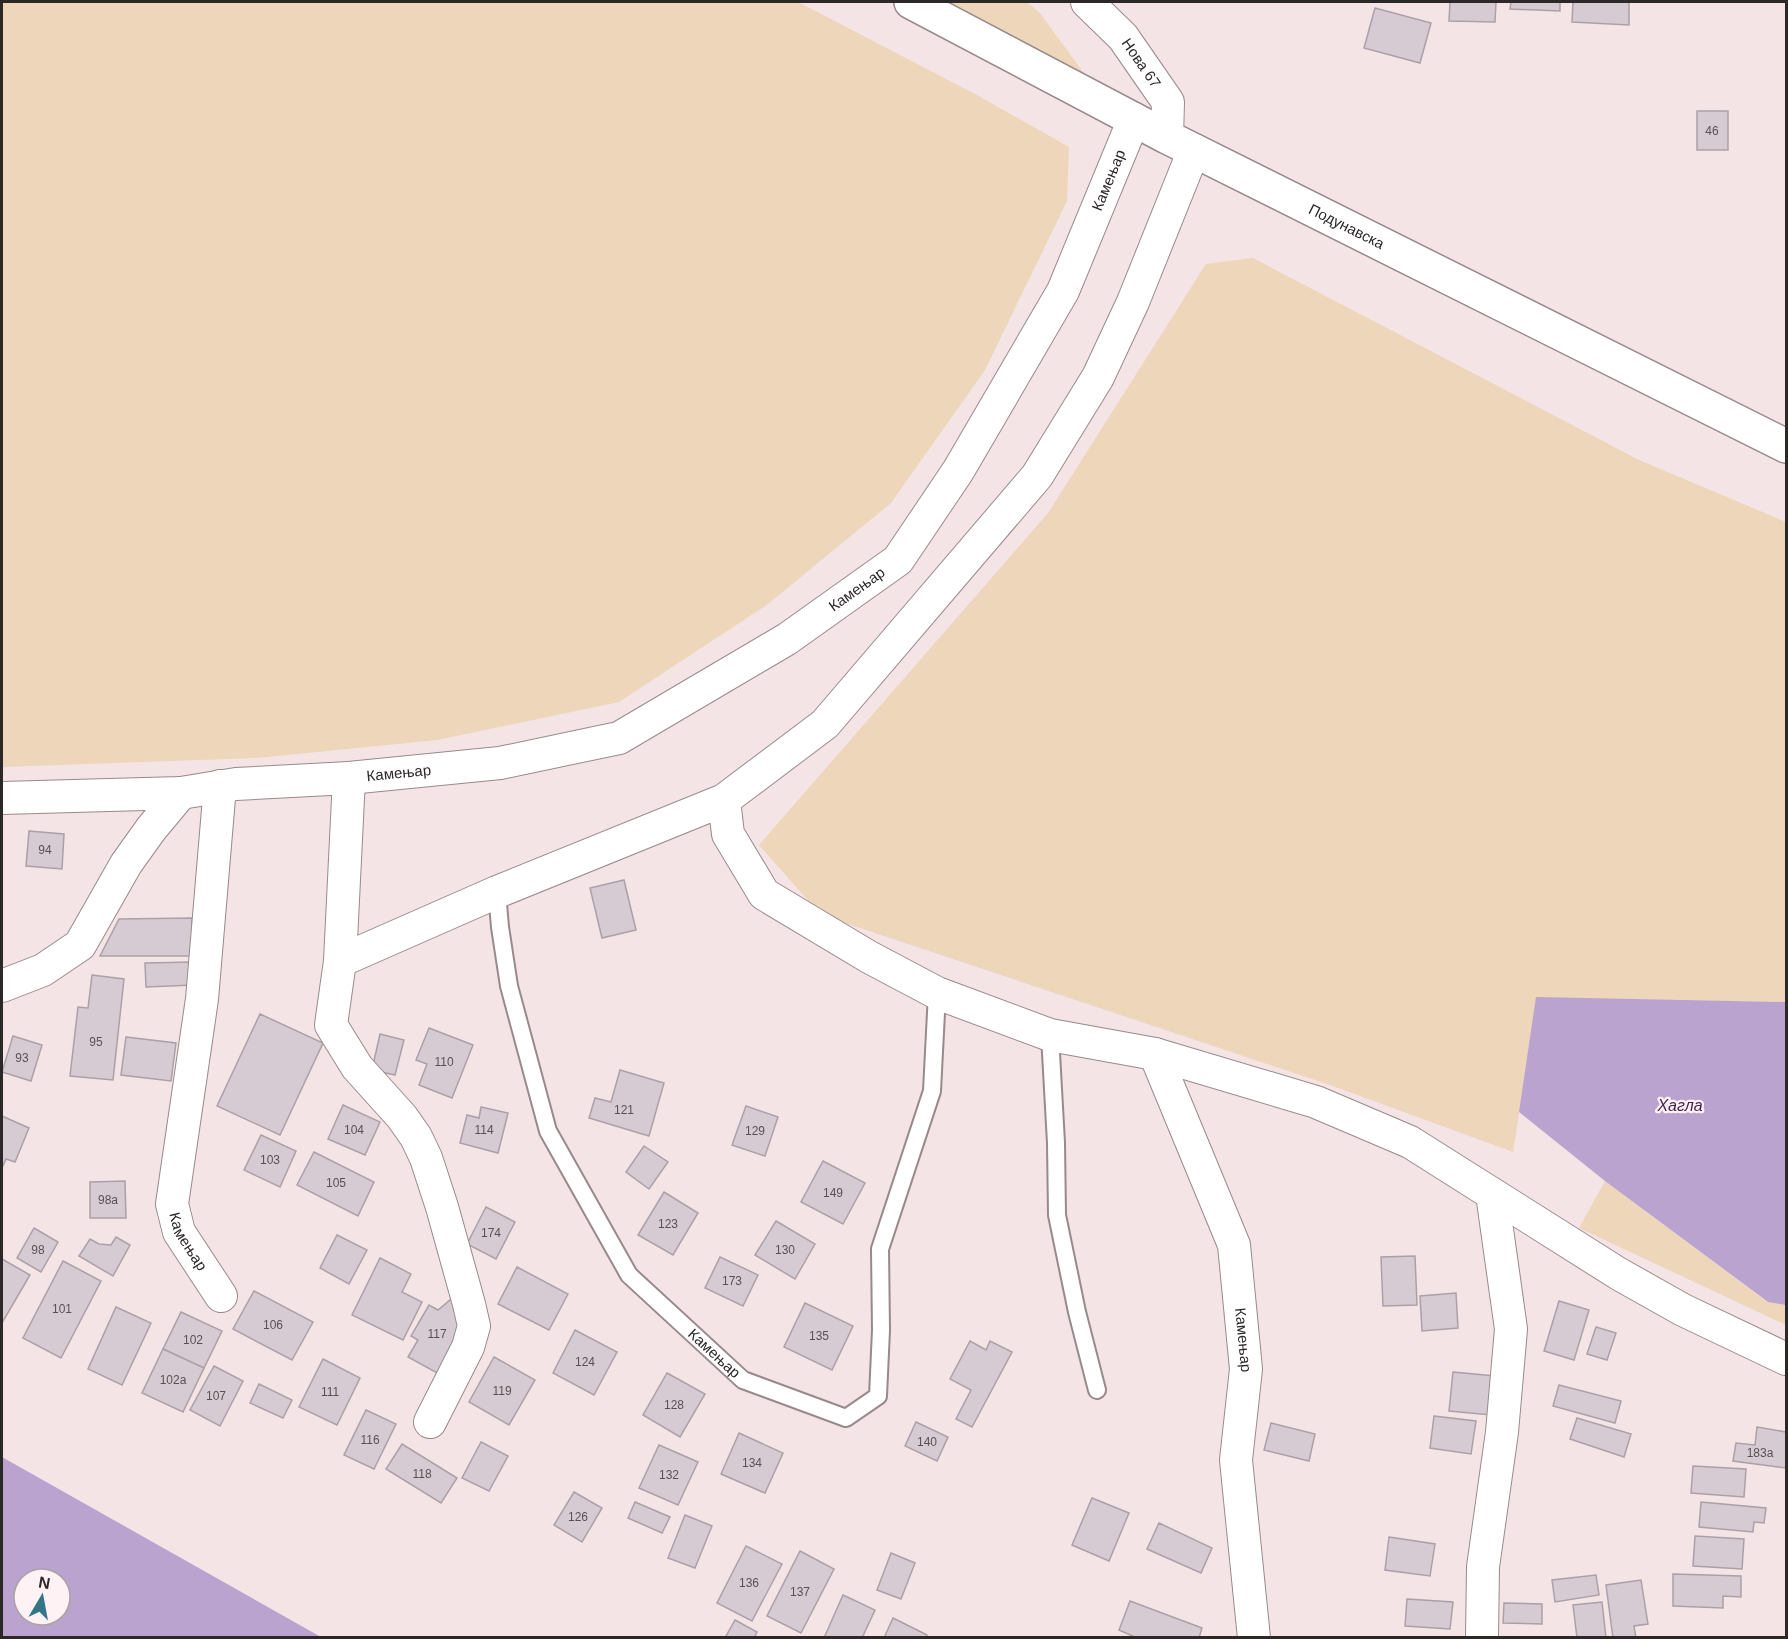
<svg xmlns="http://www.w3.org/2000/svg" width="1788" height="1639" font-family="Arial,sans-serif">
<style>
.green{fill:#edd6ba}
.water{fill:#baa3ce;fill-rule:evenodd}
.building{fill:#d7cbd3;stroke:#aca0a8;stroke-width:1.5}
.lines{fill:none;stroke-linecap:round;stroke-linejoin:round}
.service-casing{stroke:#988a8b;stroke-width:20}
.minor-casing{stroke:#988a8b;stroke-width:34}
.tertiary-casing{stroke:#988a8b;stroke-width:36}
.service{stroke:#fff;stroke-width:16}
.minor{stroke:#fff;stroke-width:32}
.tertiary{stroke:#fff;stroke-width:33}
.labels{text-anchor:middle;stroke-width:4.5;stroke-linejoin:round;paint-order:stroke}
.number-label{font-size:12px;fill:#585153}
.street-label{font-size:15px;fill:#2d2828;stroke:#fff2f4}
.water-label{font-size:16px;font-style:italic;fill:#3e1f54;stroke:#fff2f4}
</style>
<rect width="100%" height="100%" fill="#f4e4e6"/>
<!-- green -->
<g class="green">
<path d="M2,2H798L975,94L1069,147L1067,201L985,370L891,503L768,604L619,702L437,740L257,758L2,767Z"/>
<path d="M946,2H1027L1040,13L1088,79Z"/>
<path d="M1253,258L1639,460L1786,522V1002L1537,998L1513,1152L1330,1085L821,915L759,845L1048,513L1206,264Z"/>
<path d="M1605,1181L1767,1302L1786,1305V1325L1579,1228Z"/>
</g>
<!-- water -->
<g class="water">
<path d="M1536,997L1786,1002V1305L1768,1302L1605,1181L1519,1112Z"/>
<path d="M2,1457L321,1637H2ZM24,1579H60V1615H24Z"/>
</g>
<!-- building -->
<g class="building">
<path d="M1450,2H1496L1495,22L1449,21Z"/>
<path d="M1511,2H1560V11L1510,9Z"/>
<path d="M1573,2H1629V25L1572,22Z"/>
<path d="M1375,8L1431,23L1420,63L1364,48Z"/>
<rect x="1697" y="111" width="31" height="39"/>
<path d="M29,831L64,834L62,869L26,866Z"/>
<path d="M624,880L636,930L602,938L590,888Z"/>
<path d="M192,918V956H100L119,919Z"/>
<path d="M193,962L194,985L146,987L145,963Z"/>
<path d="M92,975L124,979L113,1080L70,1076L78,1007L88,1008Z"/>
<path d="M260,1014L323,1043L280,1135L217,1106Z"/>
<path d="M429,1028L473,1045L452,1098L419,1085L427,1064L416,1060Z"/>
<path d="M380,1034L404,1040L395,1075L372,1070Z"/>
<path d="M13,1036L42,1045L31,1081L2,1072Z"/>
<path d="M126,1037L176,1043L171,1081L121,1075Z"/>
<path d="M620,1070L664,1083L649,1136L589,1118L595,1098L611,1102Z"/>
<path d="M343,1105L380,1122L365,1155L328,1139Z"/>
<path d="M746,1106L778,1117L765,1156L732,1145Z"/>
<path d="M481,1107L508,1113L498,1153L460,1143L467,1115L479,1118Z"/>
<path d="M2,1116L29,1128L15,1162L6,1159L2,1168Z"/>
<path d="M261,1135L296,1151L280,1187L244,1170Z"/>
<path d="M644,1146L668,1162L649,1189L626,1172Z"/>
<path d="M314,1152L374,1182L358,1216L297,1185Z"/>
<path d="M823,1161L865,1183L843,1224L801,1202Z"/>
<path d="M125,1181L126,1218H90V1182Z"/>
<path d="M664,1192L698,1213L673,1255L638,1235Z"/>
<path d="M486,1207L515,1222L496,1259L467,1244Z"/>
<path d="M776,1221L815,1244L795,1279L755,1255Z"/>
<path d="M34,1228L58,1242L41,1272L17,1258Z"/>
<path d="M337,1235L367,1250L349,1284L320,1268Z"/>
<path d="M116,1237L130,1245L113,1276L79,1256L90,1239L99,1244L111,1245Z"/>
<path d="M1415,1256L1417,1305L1383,1306L1381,1257Z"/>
<path d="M720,1257L758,1275L743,1306L705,1288Z"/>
<path d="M380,1258L411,1274L402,1292L422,1302L403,1340L352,1315Z"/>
<path d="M2,1259L30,1275L2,1323Z"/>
<path d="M63,1261L101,1281L61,1358L23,1338Z"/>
<path d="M517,1267L568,1294L549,1330L498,1304Z"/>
<path d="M254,1291L313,1322L292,1360L233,1329Z"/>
<path d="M1456,1293L1458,1328L1422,1331L1420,1296Z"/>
<path d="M456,1295L463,1332L439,1374L408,1357L418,1340L411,1336L429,1305L438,1310Z"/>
<path d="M1559,1301L1589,1310L1574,1360L1544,1351Z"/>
<path d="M805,1303L853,1326L832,1370L784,1347Z"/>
<path d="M116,1307L151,1323L122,1385L88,1369Z"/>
<path d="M181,1312L222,1331L204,1368L163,1349Z"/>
<path d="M1596,1327L1616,1333L1607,1360L1587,1354Z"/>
<path d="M575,1330L617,1352L594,1395L553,1373Z"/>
<path d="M970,1341L986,1350L990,1341L1012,1352L972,1427L956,1419L971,1390L950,1379Z"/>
<path d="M163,1349L204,1368L183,1412L142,1393Z"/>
<path d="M494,1357L535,1380L509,1425L469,1402Z"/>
<path d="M323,1359L360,1378L337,1425L299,1407Z"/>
<path d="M214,1366L243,1381L220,1426L190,1410Z"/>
<path d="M1453,1372L1495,1376L1491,1415L1449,1411Z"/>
<path d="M667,1373L705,1394L680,1437L643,1415Z"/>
<path d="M259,1384L292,1400L283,1418L250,1403Z"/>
<path d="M1559,1385L1621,1401L1615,1423L1553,1406Z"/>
<path d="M366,1410L396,1424L374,1469L344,1455Z"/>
<path d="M1434,1416L1476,1421L1471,1454L1430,1448Z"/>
<path d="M1577,1418L1631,1434L1624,1457L1570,1439Z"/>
<path d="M916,1422L948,1437L937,1461L905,1446Z"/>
<path d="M1271,1423L1315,1434L1309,1461L1264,1450Z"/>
<path d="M1757,1427L1786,1432V1468L1733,1461L1736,1443L1755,1445Z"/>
<path d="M739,1433L783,1453L765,1493L721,1474Z"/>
<path d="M481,1442L508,1456L489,1491L462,1478Z"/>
<path d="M402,1444L457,1478L441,1503L386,1469Z"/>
<path d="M659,1445L698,1462L678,1505L639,1488Z"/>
<path d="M1693,1466L1746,1469L1744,1497L1691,1493Z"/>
<path d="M574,1492L602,1508L582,1542L554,1525Z"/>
<path d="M1092,1498L1129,1513L1109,1561L1072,1545Z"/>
<path d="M635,1502L670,1517L662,1533L628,1518Z"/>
<path d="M1701,1502L1766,1508L1764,1523L1754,1522L1753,1532L1699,1527Z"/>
<path d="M685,1515L712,1526L695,1568L668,1558Z"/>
<path d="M1159,1523L1212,1548L1201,1573L1147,1549Z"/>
<path d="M1695,1536L1744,1539L1742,1569L1693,1566Z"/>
<path d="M1389,1537L1435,1544L1430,1576L1385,1570Z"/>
<path d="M746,1546L782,1564L752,1621L717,1603Z"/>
<path d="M800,1551L834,1569L801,1633L767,1616Z"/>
<path d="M891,1553L915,1563L901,1599L877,1590Z"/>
<path d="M1673,1574L1741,1576V1597L1723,1596V1608L1673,1606Z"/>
<path d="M1596,1575L1599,1595L1555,1602L1552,1580Z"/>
<path d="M1641,1580L1648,1624L1634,1626L1636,1638H1613L1606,1585Z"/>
<path d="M843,1595L875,1610L862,1638H824Z"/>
<path d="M1407,1599L1453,1602L1450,1629L1405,1626Z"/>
<path d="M1130,1601L1202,1628L1199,1638H1137L1119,1630Z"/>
<path d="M1602,1602L1606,1638H1577L1573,1605Z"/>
<path d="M1504,1603L1542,1604V1624L1503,1623Z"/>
<path d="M893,1618L927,1635L926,1638H884Z"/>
<path d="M735,1620L757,1632L754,1638H725Z"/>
</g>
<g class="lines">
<defs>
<g id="service">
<path id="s1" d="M497,892L500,927L509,986L548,1131L629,1275L743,1380L846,1418L878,1396L881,1330L880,1249L932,1091L937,993"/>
<path d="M1050,1035L1056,1143L1057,1215L1077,1312L1097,1390"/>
</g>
<g id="minor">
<path id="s2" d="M1087,2L1123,37L1168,102L1167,137"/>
<path d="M349,778L340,961L331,1025L357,1067L402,1117L416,1137L426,1158L442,1207L469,1304L474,1326L468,1347L430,1422"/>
<path id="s3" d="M220,786L202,999L172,1204L179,1232L221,1296"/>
<path id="s4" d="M2,798L181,793L236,784L349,778L500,763L619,738L787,639L898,560L958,471L1063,291L1134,119"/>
<path d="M724,800L728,834L764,894L869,957L937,993L1050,1035L1155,1054L1316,1102L1410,1142L1619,1274L1683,1310L1786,1359"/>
<path d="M340,961L497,892L724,800L825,724L1037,476L1098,377L1133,302L1194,150"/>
<path d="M2,986L43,970L80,945L126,864L151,829L181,793"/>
<path id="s5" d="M1155,1054L1234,1245L1246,1369L1236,1460L1254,1638"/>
<path d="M1482,1638L1483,1567L1502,1432L1511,1329L1492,1194"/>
</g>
<g id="tertiary">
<path id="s6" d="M911,2L1167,137L1786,446"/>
</g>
</defs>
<!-- service casing -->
<use href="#service" class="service-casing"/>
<!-- minor casing -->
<use href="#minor" class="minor-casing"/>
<!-- tertiary casing -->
<use href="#tertiary" class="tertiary-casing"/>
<!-- service -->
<use href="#service" class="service"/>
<!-- minor -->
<use href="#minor" class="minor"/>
<!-- tertiary -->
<use href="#tertiary" class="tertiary"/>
</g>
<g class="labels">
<!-- number labels -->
<g class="number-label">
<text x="1712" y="135">46</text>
<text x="45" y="854">94</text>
<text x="96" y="1046">95</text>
<text x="22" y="1062">93</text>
<text x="444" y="1066">110</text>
<text x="624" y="1114">121</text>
<text x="354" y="1134">104</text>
<text x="484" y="1134">114</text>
<text x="755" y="1135">129</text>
<text x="270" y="1164">103</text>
<text x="336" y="1187">105</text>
<text x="833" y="1197">149</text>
<text x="108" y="1204">98a</text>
<text x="668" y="1228">123</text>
<text x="491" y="1237">174</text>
<text x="38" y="1254">98</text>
<text x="785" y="1254">130</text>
<text x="732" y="1285">173</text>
<text x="62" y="1313">101</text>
<text x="273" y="1329">106</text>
<text x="437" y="1338">117</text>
<text x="819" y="1340">135</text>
<text x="193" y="1344">102</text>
<text x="585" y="1366">124</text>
<text x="173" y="1384">102a</text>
<text x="502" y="1395">119</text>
<text x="330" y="1396">111</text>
<text x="216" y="1400">107</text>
<text x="674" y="1409">128</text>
<text x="370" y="1444">116</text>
<text x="927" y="1446">140</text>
<text x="1760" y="1457">183a</text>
<text x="752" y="1467">134</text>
<text x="422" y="1478">118</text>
<text x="669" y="1479">132</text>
<text x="578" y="1521">126</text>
<text x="749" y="1587">136</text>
<text x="800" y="1596">137</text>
</g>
<!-- street labels -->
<g class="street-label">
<text dy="5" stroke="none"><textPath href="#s2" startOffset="82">Нова 67</textPath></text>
<text dy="5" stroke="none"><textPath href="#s4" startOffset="1388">Камењар</textPath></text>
<text dy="5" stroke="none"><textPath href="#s6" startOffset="490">Подунавска</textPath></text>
<text dy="5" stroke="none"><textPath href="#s4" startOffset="902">Камењар</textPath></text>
<text dy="5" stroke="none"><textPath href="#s4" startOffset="398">Камењар</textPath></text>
<text dy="5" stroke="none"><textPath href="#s3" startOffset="462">Камењар</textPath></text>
<text dy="5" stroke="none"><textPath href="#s5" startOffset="302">Камењар</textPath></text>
<text dy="5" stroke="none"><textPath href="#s1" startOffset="526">Камењар</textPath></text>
</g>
<!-- water labels -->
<g class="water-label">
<text x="1680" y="1111">Хагла</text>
</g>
</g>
<!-- border -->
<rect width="1788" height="1639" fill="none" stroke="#2d2828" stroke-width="6"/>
<!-- north arrow -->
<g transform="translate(42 1597) rotate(10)"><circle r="28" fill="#fff2f4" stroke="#aba1a2" stroke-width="1.5"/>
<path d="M0-4.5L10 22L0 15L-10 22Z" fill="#337687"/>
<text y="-9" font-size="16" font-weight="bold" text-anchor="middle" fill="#2d2828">N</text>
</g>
</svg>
